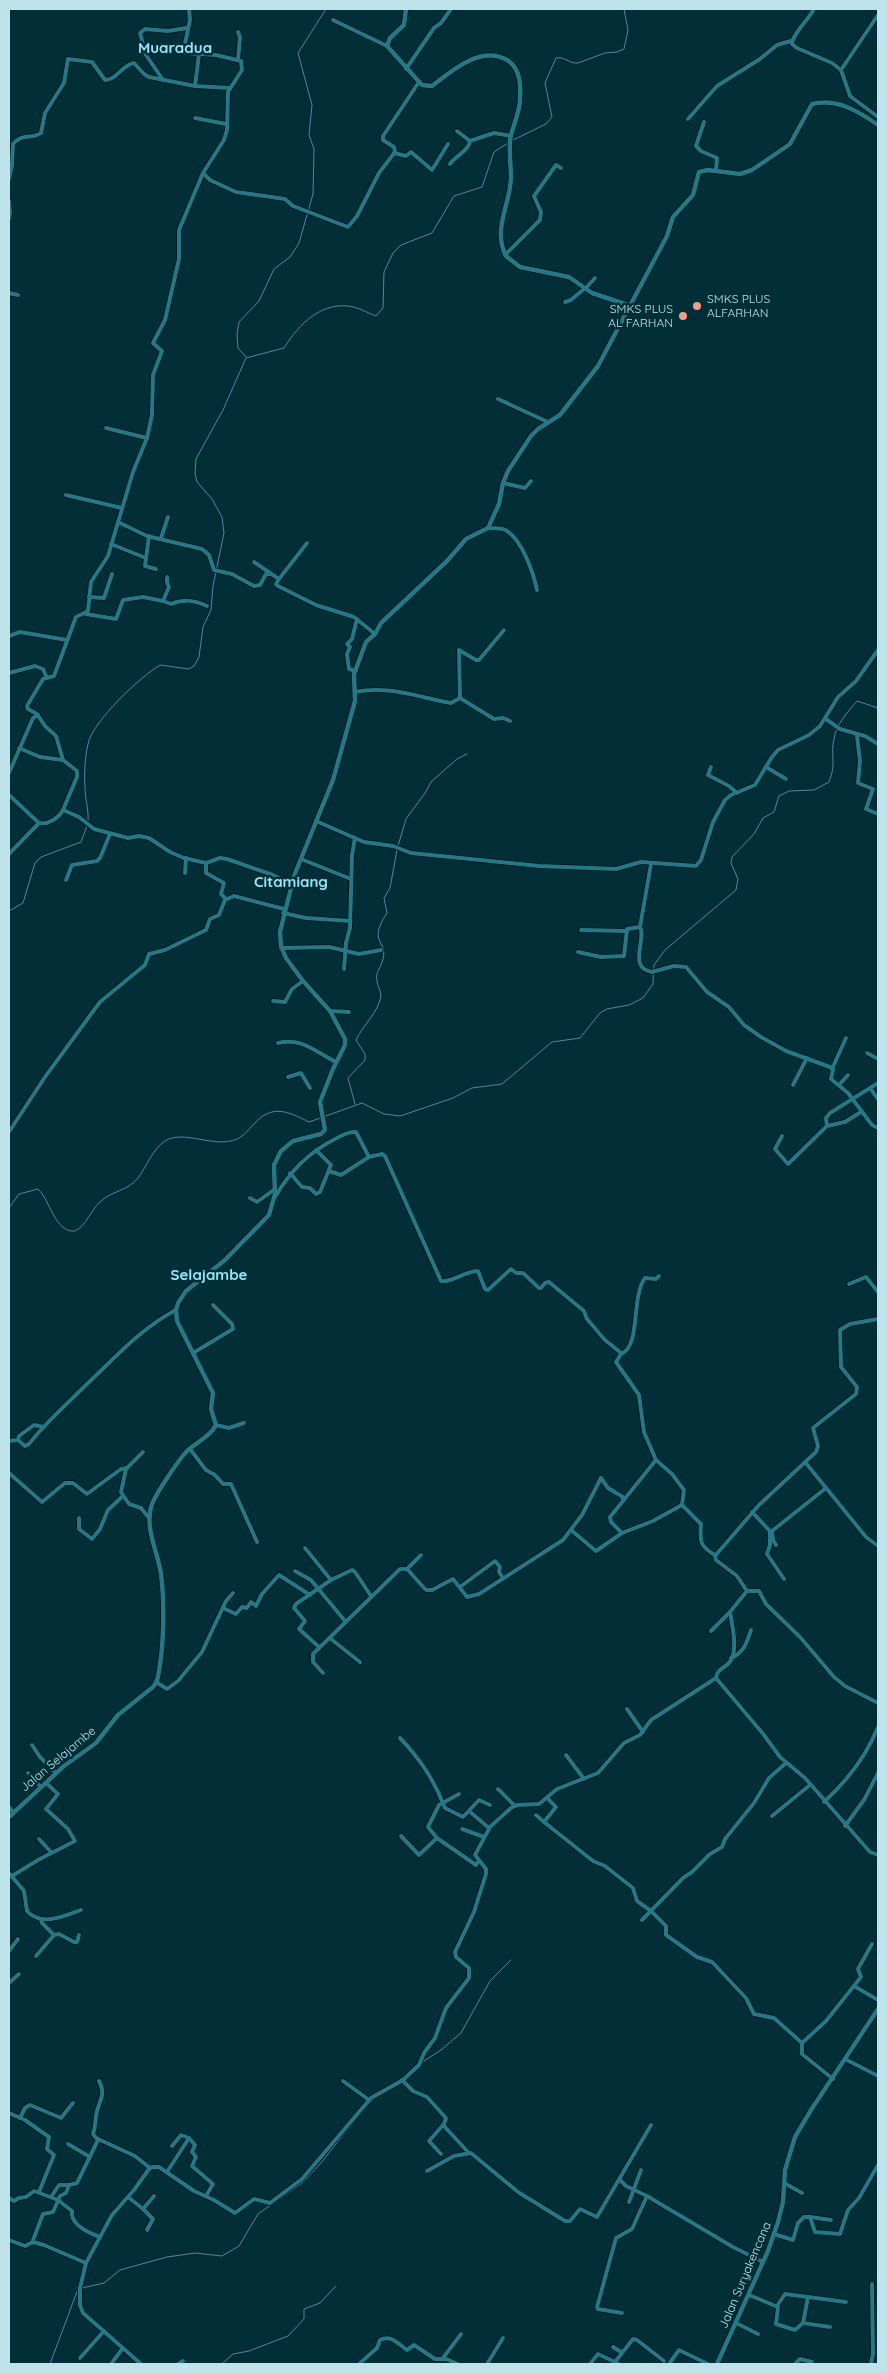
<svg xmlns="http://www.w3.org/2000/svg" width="887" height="2373" font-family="Quicksand,sans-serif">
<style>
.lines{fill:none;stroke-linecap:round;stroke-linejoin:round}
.stream{stroke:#677ba6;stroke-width:1}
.minor-casing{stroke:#00161a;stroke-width:5.5}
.tertiary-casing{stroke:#00161a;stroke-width:6}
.minor{stroke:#267887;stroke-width:4}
.tertiary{stroke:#267887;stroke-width:4.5}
.poi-dot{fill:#f49d8b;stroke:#022f37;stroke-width:2}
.labels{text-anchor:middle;stroke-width:5;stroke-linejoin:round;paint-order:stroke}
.poi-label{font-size:12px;fill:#bee3eb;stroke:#022f37;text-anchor:start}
.street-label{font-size:12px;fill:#bee3eb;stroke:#022f37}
.quarter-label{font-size:15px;font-weight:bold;fill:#97e5f6;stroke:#022f37}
</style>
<rect width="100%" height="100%" fill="#022f37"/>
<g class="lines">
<!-- stream -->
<g class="stream">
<path d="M511,141L546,124L552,117L545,83L556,58C565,56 569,64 578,63L605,53L617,52L624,49L628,30L624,9"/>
<path d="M246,357L238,348L237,334L239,322L259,301L274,269L290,257L299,243L313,194L314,149L309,135L312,105L298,53L326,9"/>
<path d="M88,822C89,810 85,799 85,787C84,774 85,757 88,744C92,722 140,677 160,665L189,669L194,666L199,657L203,627L211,610L213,586L224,533L222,517L212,499L197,482L195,473L196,459L223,410L246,358L284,348C299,324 322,300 354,307C361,309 368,313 376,316L383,308L384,272L393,253L401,245L432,233L454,196L482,187L494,152L508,143"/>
<path d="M398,846L406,819L425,793L431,782L457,759L467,754"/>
<path d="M9,911L23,903L35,863L41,857L81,842L87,826"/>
<path d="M355,1104L348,1078L365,1060V1054L356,1040C363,1025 378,1013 381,996C381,990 377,986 377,981C375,972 381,968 383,959C388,940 367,943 387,913L384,898L390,888L397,850"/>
<path d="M9,1208L19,1194L38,1189C50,1200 55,1233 75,1231C87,1225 90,1211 100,1202C111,1191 128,1191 138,1178C147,1166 152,1150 165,1141C184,1129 215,1149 237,1139C244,1136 249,1129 254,1124C272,1104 287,1111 309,1122L362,1103L384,1114L400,1116L412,1112L453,1098L472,1088L502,1084L552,1042L580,1038L600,1013L607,1009L629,1005L643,998L653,984L654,965L665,950L736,890L738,879L731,863L732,857L754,834L763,818L774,812L779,796L789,791L814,790L829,782C837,763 830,755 834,739C836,724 848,712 857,701L878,708"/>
<path d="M421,2063L441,2050L461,2033L490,1981L511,1960"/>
<path d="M365,2108L375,2098"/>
<path d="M82,2288L104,2283L120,2270L167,2257L195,2253L222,2256L239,2246L258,2214L302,2183L321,2163L361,2112"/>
<path d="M50,2364L78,2289"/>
<path d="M222,2364L233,2354L249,2351L288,2336L304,2319V2309L320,2303L336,2286"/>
</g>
<defs>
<g id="minor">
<path d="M814,9C809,19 792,35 792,44L797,48L832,63L841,70L850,96L878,117"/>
<path d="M333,20L387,46"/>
<path d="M238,32L240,37L238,60"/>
<path d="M406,69L434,28L441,23L451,9"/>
<path d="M841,70L878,15"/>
<path d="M163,80L146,55L140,33L145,29L168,31L187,28"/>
<path d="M195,86L199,54"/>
<path d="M195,118L226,124"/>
<path d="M688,119L717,86L760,59L777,45L791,41"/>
<path d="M704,122L696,146L701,151L717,158L716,171"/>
<path d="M457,131L470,141L494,133L511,136"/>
<path d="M394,153L406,156L411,152L432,170L448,144"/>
<path d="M450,164C455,156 469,151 470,141"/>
<path d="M203,173L210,180L236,192L285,199L293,206L348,227L357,216L379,173L395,152L394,147L383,140V136L419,82"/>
<path d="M9,179L12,165L13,144C23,132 32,140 41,133L45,113L64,83L68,59L92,62L105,80C117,80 122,65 134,63L144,74L149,77L195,86L230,88"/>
<path d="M9,201L10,213L9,219"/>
<path d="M505,255L540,220L541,212L534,196L556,165L561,168"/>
<path d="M585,289L595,278"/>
<path d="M9,293L18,295"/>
<path d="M565,302L571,300L584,289"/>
<path d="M498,399L548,422"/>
<path d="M106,428L147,438"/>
<path d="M503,483L525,488L531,481"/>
<path d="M66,495L122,508"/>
<path d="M118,522L147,536L202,549L209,555L214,570L232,574L254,586L260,585L266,574H270"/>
<path d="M488,528C494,529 502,527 507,531C523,542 533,572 537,590"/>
<path d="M149,536L145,566L156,569"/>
<path d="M161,538L168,517"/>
<path d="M111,544L146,558"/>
<path d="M254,562L279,579L276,584L278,586L316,605L354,617L375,634"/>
<path d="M167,577V582L169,587L163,601L171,604C184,599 194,600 207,606"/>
<path d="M279,579L307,543"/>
<path d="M89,597L104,598L112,574"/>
<path d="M86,614L116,619L123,600L143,597L163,601"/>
<path d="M9,636L20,632L67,640"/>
<path d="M356,671L349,669L347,654L350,647L347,644L352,639L357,619"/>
<path d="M9,673L35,666L43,669L47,678"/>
<path d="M355,692C388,685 418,697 451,703L460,698L494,719L503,718L510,721"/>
<path d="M460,698L459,650L476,660H479L504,630"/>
<path d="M826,719L840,729L865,736L878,744"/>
<path d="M857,736L860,761L858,783L873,789L866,809L878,814"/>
<path d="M19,748L40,757L63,760"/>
<path d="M711,767L708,775L729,786L737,793"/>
<path d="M766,767L786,779"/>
<path d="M9,773L33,718L38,715"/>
<path d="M9,795L39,823C48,825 59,818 63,810L79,817L94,829L128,838L139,836L149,838L170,852L184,858L206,863L220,858L227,859L273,875L292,884"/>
<path d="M63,810L77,777V771L63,760L56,736L45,726L37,714L28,709L27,706L43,679L54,676L76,617L88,611L91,582L108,556L133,472L147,438L152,415L153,375L162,351L153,343L165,320L179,259V230L203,173L224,140L227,130L228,92L242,70L241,61L216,55L183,53L190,20L189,9"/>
<path d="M316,821L364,842L393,846L411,853L539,866L616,869L641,862L696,866L701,860L713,822L725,800L731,795L755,785L772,757L778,750L809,735L820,726L838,697L856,681L878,650"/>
<path d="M9,854L39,823"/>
<path d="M301,859L351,879"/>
<path d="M206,863V873L224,883L221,894L226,899"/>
<path d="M651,864L640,927C647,939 627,968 652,972L674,966L686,967L707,992L729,1007L744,1025L761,1037L786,1051L830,1067L833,1070L831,1079L848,1093L872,1125L878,1128"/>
<path d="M185,873L186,858"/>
<path d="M66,880L72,865L97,861L100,858L110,834"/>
<path d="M283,913L306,918L350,921"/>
<path d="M581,930L627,931"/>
<path d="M281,948L329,947L359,954L381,950"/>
<path d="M578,952L601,957L624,956L627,929L640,927"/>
<path d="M344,969L346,943L350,928L352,855L355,838"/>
<path d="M273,1001L285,1002L292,989L303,981"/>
<path d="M330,1011L349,1012"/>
<path d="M278,1043C302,1037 315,1052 336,1062"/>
<path d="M867,1053L878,1059"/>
<path d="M832,1069L846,1038"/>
<path d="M288,1077L301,1073L310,1088"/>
<path d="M793,1085L807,1058"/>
<path d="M839,1085L848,1075"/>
<path d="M870,1088L878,1099"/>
<path d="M827,1126L826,1118L830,1113L878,1083"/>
<path d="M9,1132L45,1077L100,1002L145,965L149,954L165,950L206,930L210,919L219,915L225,900L234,896L284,909"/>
<path d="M782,1136L775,1149L788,1164L827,1126L845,1122L861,1112"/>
<path d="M329,1171L341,1175L369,1157"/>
<path d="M290,1173L302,1187L310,1188L316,1194L320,1192L331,1165L316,1150"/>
<path d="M275,1197C291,1170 309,1152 337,1138C343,1135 349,1131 356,1132L369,1157L382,1154L385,1156L441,1281C452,1283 465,1271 478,1271L485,1289L488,1290L511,1269L516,1273H523L539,1288H541L545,1283L549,1282L584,1311L587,1319L605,1340L620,1352L621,1354L616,1362L639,1395L644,1432L656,1460L672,1474L684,1490L682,1505"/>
<path d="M250,1198L257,1202L275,1189"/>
<path d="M849,1284L866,1277L878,1292"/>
<path d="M878,1319L850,1324L840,1330L841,1367L857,1387L856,1394L813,1428L818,1446L816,1452L759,1505L715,1556L716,1560L737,1576L747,1591L730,1612C732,1625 739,1652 729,1663C723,1669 717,1669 716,1678L764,1735L780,1757L805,1778L870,1852L878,1855"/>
<path d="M193,1353L233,1329L232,1324L213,1305"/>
<path d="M621,1354C641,1347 631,1296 645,1278L656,1279L659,1276"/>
<path d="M216,1425L229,1428L244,1423"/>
<path d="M18,1440L19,1436L34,1425L44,1427"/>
<path d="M9,1441L18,1440L25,1446L29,1444C46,1422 67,1404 86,1385C114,1359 141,1328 176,1310"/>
<path d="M190,1449L206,1470L215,1475L223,1484H231L257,1542"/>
<path d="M143,1452L126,1469L121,1492L129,1504L141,1508L149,1518"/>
<path d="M805,1462L866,1537L878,1546"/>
<path d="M9,1473L42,1502L65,1483H73L87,1494L121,1469L127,1468"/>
<path d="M601,1478L608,1488L623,1497V1501L610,1517L611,1522L622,1533"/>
<path d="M623,1501L656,1460"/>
<path d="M682,1505L701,1524C700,1540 699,1546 715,1555"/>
<path d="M752,1512L770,1531V1545L767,1554L784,1579"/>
<path d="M79,1518V1529L92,1539L100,1529L108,1510L123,1496"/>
<path d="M571,1530L596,1551L622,1533L653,1521L682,1505"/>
<path d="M776,1545L773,1540L772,1531L826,1488"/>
<path d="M305,1548L331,1580"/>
<path d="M407,1569L421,1555"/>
<path d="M295,1571L311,1580L345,1621"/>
<path d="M460,1587L495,1561L500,1567L499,1572L503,1578"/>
<path d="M747,1591H759L766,1604L800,1637L834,1677L845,1686L878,1703"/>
<path d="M223,1608L236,1614L242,1607L247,1608L251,1602L256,1606L262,1594L279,1575L310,1595"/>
<path d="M711,1631L730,1612"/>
<path d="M331,1639L360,1662"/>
<path d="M319,1647L299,1629L305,1621L294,1608L296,1604L331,1580L352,1570L355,1572L371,1596"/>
<path d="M731,1658C744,1653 747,1642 751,1630"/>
<path d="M323,1673L313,1662V1654L400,1569H407L426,1590H432L453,1579L467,1597L479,1594L563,1540L582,1515L601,1478"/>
<path d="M156,1682L167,1689L178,1681L202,1652L226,1601L233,1593"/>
<path d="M627,1709L643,1732"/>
<path d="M400,1738C421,1760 434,1780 445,1808L463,1817L479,1800L490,1805"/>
<path d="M32,1745L40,1757L56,1773"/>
<path d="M566,1755L584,1779"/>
<path d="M28,1773L41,1787"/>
<path d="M498,1789L515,1806"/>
<path d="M547,1798L556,1807L544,1822L593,1861L605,1866L633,1888L637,1901L651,1911L666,1926V1935L697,1957L712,1962L746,1998L754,2014L774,2018L802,2043V2054L833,2079"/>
<path d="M824,1802C848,1780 866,1757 878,1727"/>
<path d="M9,1807L13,1812"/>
<path d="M469,1811L489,1828"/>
<path d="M536,1815L544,1822"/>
<path d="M772,1816L810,1785"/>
<path d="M845,1826L864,1800L878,1773"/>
<path d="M462,1829L484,1837"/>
<path d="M401,1836L419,1855L437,1838L476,1865L478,1862"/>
<path d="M437,1838L428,1827L439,1805L459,1794"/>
<path d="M39,1839L51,1852"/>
<path d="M9,1873L24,1891L27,1911C41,1927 65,1916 81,1910"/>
<path d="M12,1876L38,1860L75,1841L68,1829L46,1809L58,1794L46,1783"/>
<path d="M642,1920L683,1878L692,1872L710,1854L722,1847L725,1839L754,1803L769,1778L786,1763"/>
<path d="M54,1935L59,1934L74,1942H77L79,1935"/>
<path d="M9,1951L18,1939"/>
<path d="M36,1956L54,1935L42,1923L41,1919"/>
<path d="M9,1983L19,1974"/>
<path d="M854,1986L878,2000"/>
<path d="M802,2043L826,2021L861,1977L858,1969L872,1944"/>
<path d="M845,2059L878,2076"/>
<path d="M402,2080L413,2091L427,2097L446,2118L444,2124L429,2141L441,2154"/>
<path d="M343,2081L369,2100"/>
<path d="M9,2113L25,2120L49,2137L47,2149L54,2155L39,2192"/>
<path d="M20,2118L25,2108L30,2105L61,2118L73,2103"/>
<path d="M443,2125L469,2153"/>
<path d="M98,2139L135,2156L150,2168"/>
<path d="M68,2144L90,2157"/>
<path d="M172,2146L181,2135L189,2138L195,2145L192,2152L196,2157L192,2166L213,2184L206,2196"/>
<path d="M427,2171L454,2156L471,2153L518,2192L565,2221H570L580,2209L597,2217L651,2125"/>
<path d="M167,2172L189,2138"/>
<path d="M620,2180L626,2186L647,2196"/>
<path d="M784,2183L802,2193"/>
<path d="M51,2197L59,2185H69"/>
<path d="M128,2197L143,2209L154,2196"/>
<path d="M9,2198L14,2201L19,2198L26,2197L34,2191L58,2200L72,2211C70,2225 89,2233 100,2237"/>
<path d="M629,2202L641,2170"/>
<path d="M143,2209L153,2219L147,2230"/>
<path d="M810,2217L831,2220"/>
<path d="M774,2234L793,2240L798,2223L804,2217H810L815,2232L840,2234L848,2210L859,2198L878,2165"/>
<path d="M9,2240L25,2246L33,2242L44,2245L86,2263"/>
<path d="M32,2243L43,2214L53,2212L60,2196L66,2193L69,2185L77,2183L98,2140L93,2134C96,2125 95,2123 96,2116C98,2101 107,2096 99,2081"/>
<path d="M749,2295L778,2307L776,2324L795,2330L803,2323L830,2327"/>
<path d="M777,2306L785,2294L846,2302"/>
<path d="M622,2313L598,2309L597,2307L616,2238L632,2229L647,2196L733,2247L763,2262"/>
<path d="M736,2323L758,2334"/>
<path d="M803,2323L808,2297"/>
<path d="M613,2347L621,2352"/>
<path d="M80,2358L104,2331"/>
<path d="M443,2358L461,2334"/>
<path d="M615,2362L633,2339L637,2340L664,2361"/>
<path d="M111,2364L123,2348"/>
<path d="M141,2364L83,2313L80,2305V2288L86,2263L112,2215L134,2190L149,2169L152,2167H159L194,2191L214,2200L235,2213L254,2199L270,2203L302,2179L371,2098L403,2080L419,2065L424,2053L435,2038L446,2008L469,1978V1968L456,1957L455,1952L474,1912L486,1874V1869L475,1855L490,1827L511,1808L517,1805L539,1804L557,1789L598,1773L624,1743L640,1735L651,1720L716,1678"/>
<path d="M178,2364L183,2361"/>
<path d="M359,2364L377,2348L380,2340C391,2334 398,2344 407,2350L414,2345L435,2359H446L458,2364"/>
<path d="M487,2364L503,2338"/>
<path d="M590,2364L598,2354L619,2364"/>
<path d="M669,2364L679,2350L708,2364"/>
<path d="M795,2364L800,2359L812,2362"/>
<path d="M871,2364L873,2354L872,2284"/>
</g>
<g id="tertiary">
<path d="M406,9L404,25L390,38L387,46L422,85L432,86C451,71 481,45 507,60C521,69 521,86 520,101C519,113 514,124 511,135C508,149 511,163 511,177C511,203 492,229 506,256L520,267L569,277L592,293L631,306"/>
<path d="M9,1817L64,1766L96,1743L118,1715L153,1687L157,1681C164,1651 165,1605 161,1574C158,1552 145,1530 151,1507C154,1496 179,1459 188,1450C197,1442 211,1436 216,1425L211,1409L213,1393L177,1321L176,1310L178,1303L186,1291L225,1260L269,1215L275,1194L274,1165L281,1151L293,1141L321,1134L325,1130L320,1102L333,1069L345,1045V1039L330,1011L303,981L286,958L281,946L280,932L294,876L333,780L355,701L354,674L366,642L375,634L381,623L447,561L466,539L488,528L499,504L503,483L508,471L531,436L538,429L560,415L598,366L667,236L673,217L693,195L699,172L708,170L740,174L752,170L790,144L812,104C837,98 858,111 878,125"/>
<path d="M717,2364L768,2251L778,2222L783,2202L785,2170L795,2137L811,2110L878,2009"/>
</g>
</defs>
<!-- minor casing -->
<use href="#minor" class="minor-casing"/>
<!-- tertiary casing -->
<use href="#tertiary" class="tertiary-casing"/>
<!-- minor -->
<use href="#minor" class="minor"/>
<!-- tertiary -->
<use href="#tertiary" class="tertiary"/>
</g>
<!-- markers -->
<g class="poi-dot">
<circle cx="697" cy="306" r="5"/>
<circle cx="683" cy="316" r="5"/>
</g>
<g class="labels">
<!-- poi labels -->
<g class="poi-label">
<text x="707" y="303">SMKS PLUS<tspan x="707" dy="14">ALFARHAN</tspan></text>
<text x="673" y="313" text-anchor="end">SMKS PLUS<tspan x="673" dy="14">AL FARHAN</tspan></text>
</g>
<!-- street labels -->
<g class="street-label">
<text transform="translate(58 1759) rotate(-40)" y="4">Jalan Selajambe</text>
<text transform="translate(745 2275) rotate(-67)" y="4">Jalan Suryakencana</text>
</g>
<!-- quarter labels -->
<g class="quarter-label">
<text x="175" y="53">Muaradua</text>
<text x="291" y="887">Citamiang</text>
<text x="209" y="1280">Selajambe</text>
</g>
</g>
<!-- border -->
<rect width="887" height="2373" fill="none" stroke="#bee3eb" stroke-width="20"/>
</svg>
